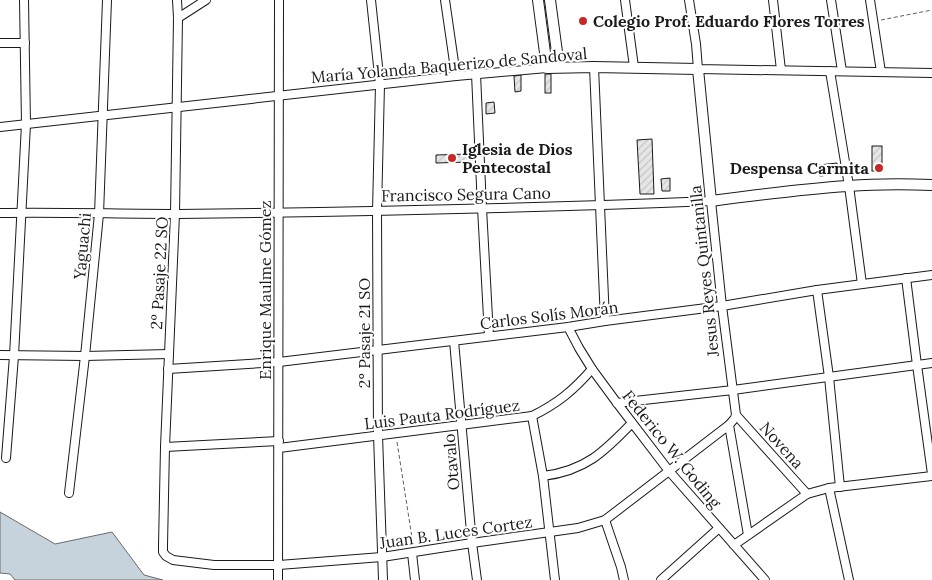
<svg xmlns="http://www.w3.org/2000/svg" width="932" height="580" font-family="Lora,serif">
<style>
.water{fill:#c6d2dc;stroke:#6a6a6a}
.building{fill:url(#building-hatch);stroke:#1a1a1a}
.lines{fill:none;stroke-linecap:round;stroke-linejoin:round}
.street-casing{stroke:#1a1a1a;stroke-width:10}
.secondary-casing{stroke:#1a1a1a;stroke-width:12}
.path{stroke:#5f5f5f;stroke-width:1;stroke-dasharray:4 2.5;stroke-linecap:butt}
.street{stroke:#fff;stroke-width:8}
.secondary{stroke:#fff;stroke-width:10}
.poi-dot{fill:#c62828;stroke:#fff;stroke-width:2}
.labels{text-anchor:middle;stroke-width:4;stroke-linejoin:round;paint-order:stroke}
.poi-label{font-size:16px;font-weight:bold;fill:#1a1a1a;stroke:#fff;text-anchor:start}
.street-label{font-size:16px;fill:#1a1a1a;stroke:#fff}
</style>
<defs>
<pattern id="building-hatch" width="6" height="6" patternUnits="userSpaceOnUse" patternTransform="scale(1.25)"><rect width="6" height="6" fill="#e6e6e6"/><path d="M-1 1l2-2M0 6l6-6M5 7l2-2" fill="none" stroke="#c5c5c5"/></pattern>
</defs>
<rect width="100%" height="100%" fill="#fff"/>
<!-- water -->
<path class="water" d="M0,512L55,544L112,532L144,575L163,580H15L10,574L0,573Z"/>
<!-- building -->
<g class="building">
<rect x="545" y="74" width="6" height="19"/>
<path d="M521,75V91L515,92L514,76Z"/>
<path d="M494,102L495,113L486,114V103Z"/>
<path d="M652,139L654,194H640L637,140Z"/>
<rect x="872" y="146" width="10" height="25"/>
<path d="M469,154V162L436,163V155Z"/>
<path d="M837,163L838,174L820,176L819,165Z"/>
<path d="M670,178V191H662L661,179Z"/>
</g>
<g class="lines">
<defs>
<g id="street">
<path d="M177,0L178,18L175,214L165,447L163,546V552L166,556L173,560L214,565H279L382,557L472,543L578,528L605,520L729,425"/>
<path d="M371,0L380,85L377,211L378,435L383,580"/>
<path d="M445,0L456,76"/>
<path d="M625,0L634,67"/>
<path d="M689,0L696,44L698,69L932,73"/>
<path d="M773,0L781,70"/>
<path d="M831,0L842,71"/>
<path d="M870,0L881,72"/>
<path d="M178,18L206,0"/>
<path d="M0,43H25"/>
<path d="M594,67L605,321"/>
<path d="M830,71L849,186L862,284"/>
<path d="M476,74L482,208L489,336"/>
<path d="M0,127L456,76L547,68"/>
<path d="M0,213C59,212 119,214 178,214C356,212 533,208 711,201L722,306L736,415L735,418L729,425L748,535"/>
<path d="M906,278L917,365L932,474"/>
<path d="M817,290L829,377L840,487"/>
<path d="M568,327L579,348L592,369L617,403L669,471L765,580"/>
<path d="M454,341L472,543L477,580"/>
<path d="M0,355L85,356L169,354"/>
<path d="M168,369L279,362L568,327L605,321L722,306L817,290L932,275"/>
<path d="M617,403L733,390L932,363"/>
<path d="M736,415L807,494"/>
<path d="M532,416L543,476L555,580"/>
<path d="M165,447L279,441"/>
<path d="M279,448L532,416C557,404 574,390 592,369"/>
<path d="M6,458L14,356L26,124L24,0"/>
<path d="M543,476C585,471 604,452 632,423"/>
<path d="M829,488L849,580"/>
<path d="M69,493L85,356L99,214L107,0"/>
<path d="M605,520L621,567L624,580"/>
<path d="M734,545L807,494L829,488L932,476"/>
<path d="M412,553L415,580"/>
<path d="M278,580L279,0"/>
<path d="M661,580L719,528"/>
</g>
<g id="secondary">
<path d="M538,0L547,68L594,67L698,69L711,201C756,195 802,189 848,186C876,184 904,184 932,185"/>
<path d="M550,0L559,67"/>
</g>
</defs>
<!-- street casing -->
<use href="#street" class="street-casing"/>
<!-- secondary casing -->
<use href="#secondary" class="secondary-casing"/>
<!-- path -->
<g class="path">
<path d="M881,20L932,10"/>
<path d="M397,442L413,544"/>
</g>
<!-- street -->
<use href="#street" class="street"/>
<!-- secondary -->
<use href="#secondary" class="secondary"/>
</g>
<!-- markers -->
<g class="poi-dot">
<circle cx="583" cy="21" r="5"/>
<circle cx="452" cy="158" r="5"/>
<circle cx="879" cy="168" r="5"/>
</g>
<g class="labels">
<!-- poi labels -->
<g class="poi-label">
<text x="593" y="27">Colegio Prof. Eduardo Flores Torres</text>
<text x="462" y="155">Iglesia de Dios<tspan x="462" dy="18">Pentecostal</tspan></text>
<text x="869" y="174" text-anchor="end">Despensa Carmita</text>
</g>
<!-- street labels -->
<g class="street-label">
<text transform="translate(449 65) rotate(-5)" y="6">María Yolanda Baquerizo de Sandoval</text>
<text transform="translate(466 194) rotate(-1)" y="6">Francisco Segura Cano</text>
<text transform="translate(82 246) rotate(-85)" y="6">Yaguachi</text>
<text transform="translate(704 271) rotate(-96)" y="6">Jesus Reyes Quintanilla</text>
<text transform="translate(159 273) rotate(-87)" y="6">2º Pasaje 22 SO</text>
<text transform="translate(265 290) rotate(-90)" y="6">Enrique Maulme Gómez</text>
<text transform="translate(549 315) rotate(-7)" y="6">Carlos Solís Morán</text>
<text transform="translate(364 333) rotate(-90)" y="6">2° Pasaje 21 SO</text>
<text transform="translate(442 414) rotate(-7)" y="6">Luis Pauta Rodríguez</text>
<text transform="translate(782 445) rotate(48)" y="6">Novena</text>
<text transform="translate(672 449) rotate(51)" y="6">Federico W. Goding</text>
<text transform="translate(451 462) rotate(-95)" y="6">Otavalo</text>
<text transform="translate(456 532) rotate(-8)" y="6">Juan B. Luces Cortez</text>
</g>
</g>
</svg>
